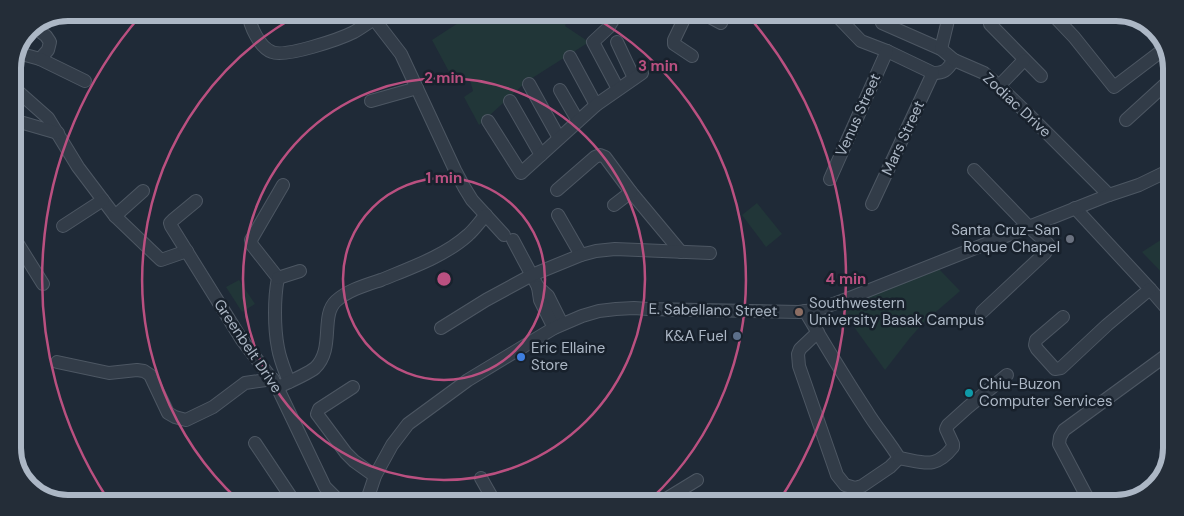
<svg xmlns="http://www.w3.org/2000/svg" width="1184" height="516" font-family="'DM Sans',sans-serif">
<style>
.green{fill:#213638}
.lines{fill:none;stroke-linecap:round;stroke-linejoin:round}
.minor-casing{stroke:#4d5763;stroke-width:14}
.minor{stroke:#323c48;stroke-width:12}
.ring{fill:none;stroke:#ba5080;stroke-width:2.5}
.worship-dot{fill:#6b7280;stroke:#18212c;stroke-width:2}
.education-dot{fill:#8d6e63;stroke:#18212c;stroke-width:2}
.service-dot{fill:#5c6f8a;stroke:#18212c;stroke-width:2}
.shop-dot{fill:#3f7fe0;stroke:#18212c;stroke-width:2}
.culture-dot{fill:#0f9aa8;stroke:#18212c;stroke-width:2}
.labels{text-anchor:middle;stroke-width:5;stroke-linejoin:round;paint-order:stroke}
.street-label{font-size:15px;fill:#acb7c5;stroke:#18212c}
.poi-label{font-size:15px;fill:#acb7c5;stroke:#18212c;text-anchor:start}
.rim{fill:none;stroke:#acb7c5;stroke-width:6}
.centre{fill:#ba5080;stroke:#18212c;stroke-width:2.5}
.ring-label{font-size:15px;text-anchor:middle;font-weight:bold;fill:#ba5080;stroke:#18212c;stroke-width:5;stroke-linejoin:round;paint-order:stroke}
</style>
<rect width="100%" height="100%" fill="#1f2a37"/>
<!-- green -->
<g class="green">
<path d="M472,14L570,15L565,26L589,42L526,82L479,125L464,97L473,91L470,80L454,81L432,40Z"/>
<path d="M757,203L782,234L766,247L742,215Z"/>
<path d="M1170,234L1169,280L1142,252Z"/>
<path d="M938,268L960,291L923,323L909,339L885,370L839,306Z"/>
<path d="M239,280L255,304L242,312L226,287Z"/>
</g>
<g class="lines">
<defs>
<g id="minor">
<path d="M248,13C250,26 259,47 272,52C285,58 340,39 354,32C361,28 368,23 374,19"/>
<path d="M367,14L374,19L401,54L455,170L464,187L472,200L504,235"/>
<path d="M616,15L608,28L593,42L618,89"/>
<path d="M686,15L674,40V44L692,56"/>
<path d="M706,15L721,23"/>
<path d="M837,16L861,41L887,51L933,73C946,73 947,69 954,60"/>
<path d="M885,16L882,23L941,49L954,60L984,73L999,86L1031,117L1109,195"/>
<path d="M1055,17L1074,37L1114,87L1164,49"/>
<path d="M990,24L1041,76"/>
<path d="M1148,25L1167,53"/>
<path d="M617,42L634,78"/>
<path d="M941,49L949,16"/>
<path d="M18,53L40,59L48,50L50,42L46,36L34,27"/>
<path d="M570,57L596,105"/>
<path d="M40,59L85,81"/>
<path d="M529,84L559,138"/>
<path d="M999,86L1024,60"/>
<path d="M13,87L48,118L78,167L115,216L161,260L187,251"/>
<path d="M560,90L578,121"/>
<path d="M371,101L417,88"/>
<path d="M510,101L541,155"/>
<path d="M13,120L58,133"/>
<path d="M1126,120L1171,79"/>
<path d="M488,121L521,173L596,105L642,73"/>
<path d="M974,170L1029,227L1048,244V248L1045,253L982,312"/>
<path d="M830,179L887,51"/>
<path d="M283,185L251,240L252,245L278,278C274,298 274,328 278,348C280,360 285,371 289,382"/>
<path d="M557,190L595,157L600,155L605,157L631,192L681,252"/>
<path d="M196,201L173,220L170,223L171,226L242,340L278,387L280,393L325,487L338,500"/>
<path d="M872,204L933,73"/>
<path d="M614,205L631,192"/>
<path d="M1075,208L1150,289L1169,311"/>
<path d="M558,215L581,255"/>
<path d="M115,216L143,191"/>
<path d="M63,226L103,200"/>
<path d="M13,236L43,284"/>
<path d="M513,240L538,287L548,296L562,324"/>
<path d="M278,278L300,271"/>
<path d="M538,287L540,300L554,328"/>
<path d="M805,311C825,345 845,378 866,410C876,427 889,441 899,458L890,467L862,486L855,488L845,485L837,475L799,366L798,354L800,349L818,332"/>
<path d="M1063,317L1036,340L1035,345L1037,349L1055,369L1061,368L1107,325L1150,289"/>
<path d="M441,328L486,300L532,275L581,255L596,251L615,249L710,253"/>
<path d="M57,362L109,373L137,370L144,371L150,375L168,413L175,417L186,420L213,407L245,383L273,379"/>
<path d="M278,387C287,383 309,373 315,368C335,349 320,316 336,301C348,290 366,285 381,280C410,268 445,256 468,235C475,229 480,221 486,215"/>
<path d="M353,387L319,409L317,414L346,453L354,461L375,476"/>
<path d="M255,443L293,500"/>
<path d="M899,458C924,462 935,470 953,447V444L946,429L948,425L968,407L1007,375"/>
<path d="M481,478L494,501"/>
<path d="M367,500L375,476L392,445L408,424L468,380L554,328L582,316L599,311L616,309L634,308L648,309L799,312L820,309L852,297L1109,195L1139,185L1170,170"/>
<path d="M661,502L697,480"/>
<path d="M1093,503L1086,495L1059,444L1060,437L1064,430L1168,354"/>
</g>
</defs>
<!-- minor casing -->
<use href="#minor" class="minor-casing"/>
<!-- minor -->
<use href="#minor" class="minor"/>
</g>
<!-- distance rings -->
<g class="ring">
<circle cx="444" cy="279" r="101"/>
<circle cx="444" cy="279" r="201"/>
<path d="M238 500A302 302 0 0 1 300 14M590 15A302 302 0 0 1 650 500"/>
<path d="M107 498A402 402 0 0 1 141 15M750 18A402 402 0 0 1 779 501"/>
</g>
<!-- markers -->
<circle class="worship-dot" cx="1070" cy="239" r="5"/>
<circle class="education-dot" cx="799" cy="312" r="5"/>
<circle class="service-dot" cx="737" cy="336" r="5"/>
<circle class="shop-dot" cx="521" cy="357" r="5"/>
<circle class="culture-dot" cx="969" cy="393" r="5"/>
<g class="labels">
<!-- street labels -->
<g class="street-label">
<text transform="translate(1017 105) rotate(43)" y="5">Zodiac Drive</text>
<text transform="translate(858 115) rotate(-66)" y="5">Venus Street</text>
<text transform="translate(903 138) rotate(-65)" y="5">Mars Street</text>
<text transform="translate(713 310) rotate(1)" y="5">E. Sabellano Street</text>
<text transform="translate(248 346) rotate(56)" y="5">Greenbelt Drive</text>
</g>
<!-- poi labels -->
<g class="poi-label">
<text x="1060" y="235" text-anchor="end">Santa Cruz-San<tspan x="1060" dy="17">Roque Chapel</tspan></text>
<text x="809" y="308">Southwestern<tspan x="809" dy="17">University Basak Campus</tspan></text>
<text x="727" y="341" text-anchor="end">K&amp;A Fuel</text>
<text x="531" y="353">Eric Ellaine<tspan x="531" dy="17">Store</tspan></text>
<text x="979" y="389">Chiu-Buzon<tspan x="979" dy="17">Computer Services</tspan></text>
</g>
</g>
<!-- crop -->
<path d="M0 0H1184V516H0ZM68 21H1116A47 47 0 0 1 1163 68V448A47 47 0 0 1 1116 495H68A47 47 0 0 1 21 448V68A47 47 0 0 1 68 21Z" fill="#242d38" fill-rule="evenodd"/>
<path class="rim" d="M68 21H1116A47 47 0 0 1 1163 68V448A47 47 0 0 1 1116 495H68A47 47 0 0 1 21 448V68A47 47 0 0 1 68 21Z"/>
<circle cx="444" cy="279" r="8" class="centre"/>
<g class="ring-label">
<text x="658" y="71">3 min</text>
<text x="444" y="83">2 min</text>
<text x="444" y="183">1 min</text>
<text x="846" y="284">4 min</text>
</g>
</svg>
